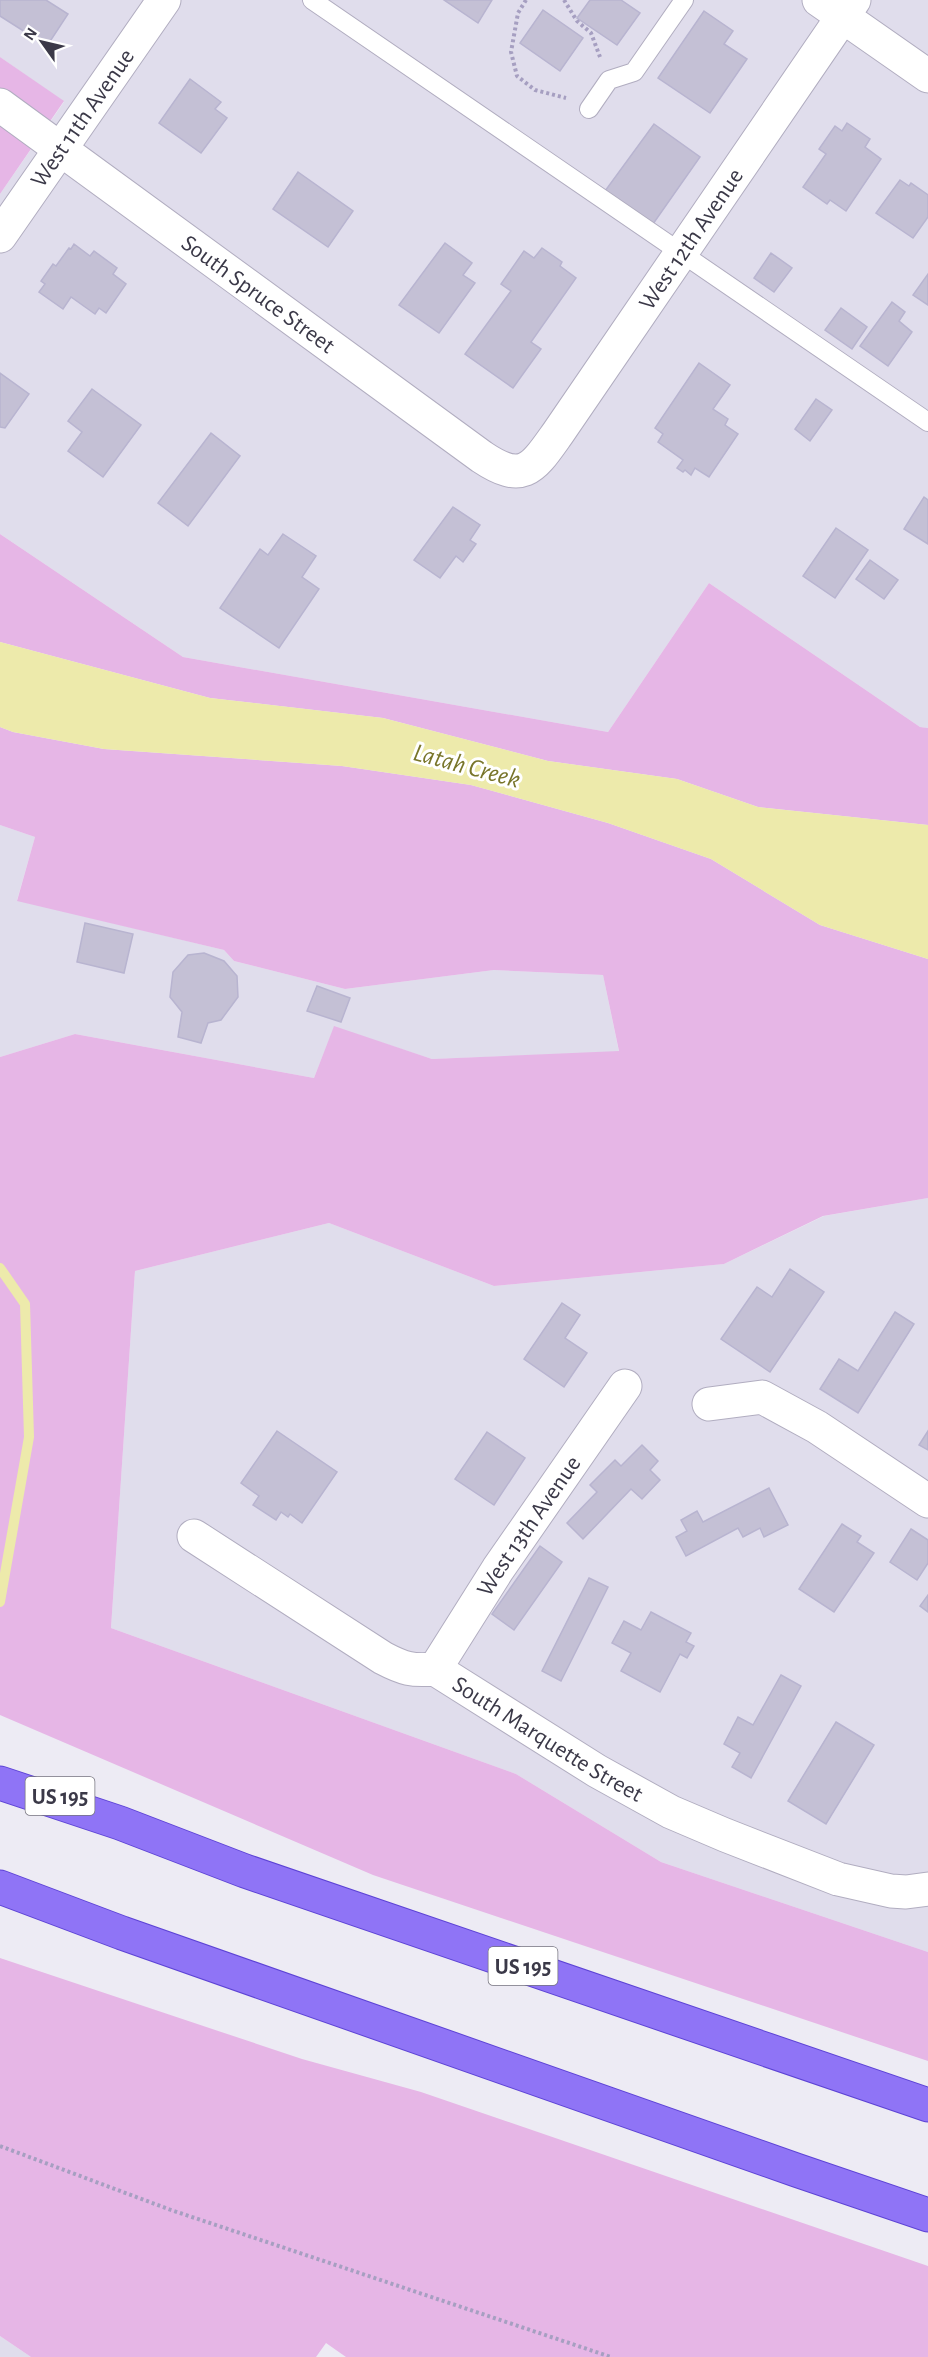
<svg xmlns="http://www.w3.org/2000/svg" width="928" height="2357" font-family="'Alegreya Sans',sans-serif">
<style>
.residential{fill:#e0ddec}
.green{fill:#e6b6e6}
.water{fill:#edeaab}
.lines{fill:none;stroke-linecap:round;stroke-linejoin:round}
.stream{stroke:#edeaab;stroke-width:10}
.building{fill:#c4c0d5;stroke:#b8b4d0;stroke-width:1.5}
.service-casing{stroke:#b1adc0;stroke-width:20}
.minor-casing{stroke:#b1adc0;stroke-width:35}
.motorway-casing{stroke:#5d43d5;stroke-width:35}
.path{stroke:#a69fc1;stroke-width:4;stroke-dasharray:3 3;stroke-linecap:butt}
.service{stroke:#fff;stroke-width:18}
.minor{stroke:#fff;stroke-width:33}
.motorway{stroke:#8f74f6;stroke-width:33}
.labels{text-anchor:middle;stroke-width:6;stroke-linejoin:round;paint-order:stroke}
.shield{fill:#fff;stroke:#76747f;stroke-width:1.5}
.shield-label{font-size:22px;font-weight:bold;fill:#3b3948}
.street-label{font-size:24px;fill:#3b3948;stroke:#fff}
.water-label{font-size:26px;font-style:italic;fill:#78752a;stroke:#fff}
</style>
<rect width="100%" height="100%" fill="#edebf4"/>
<!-- residential -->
<g class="residential">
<path d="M0,0H928V728L920,727L709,583L608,732L183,657L0,534V194L64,102L0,57Z"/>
<path d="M0,825L35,837L17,900L224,950L234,961L345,989L494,970L603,975L619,1052L432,1059L334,1027L314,1078L75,1034L0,1057Z"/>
<path d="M928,1198V1952L661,1862L516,1774L111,1628L135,1271L329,1223L494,1286L724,1264L824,1216Z"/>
<path d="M0,2336L31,2357H0Z"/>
</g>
<!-- green -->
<g class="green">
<path d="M0,57L64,101L0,194Z"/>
<path d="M0,534L183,657L608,732L709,583L920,727L928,728V825L758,807L677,779L548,761L383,718L210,698L0,642Z"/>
<path d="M0,727L13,732L104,749L342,766L471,785L608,823L711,859L820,925L928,959V1198L823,1216L724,1264L494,1286L329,1223L135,1271L111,1628L516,1774L661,1862L928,1952V2061L373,1875L0,1715V1057L75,1034L314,1078L334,1026L432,1059L619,1051L603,975L494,970L345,989L234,961L224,950L17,901L35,837L0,825Z"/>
<path d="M0,1958L302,2059L421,2092L928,2266V2357H346L326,2343L316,2357H31L0,2336Z"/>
</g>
<!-- water -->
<path class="water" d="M0,642L210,698L383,718L548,761L677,779L758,807L928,825V959L820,925L711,859L608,823L471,785L342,766L104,749L13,732L0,727Z"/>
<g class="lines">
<!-- stream -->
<path class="stream" d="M0,1268L25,1304L29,1437L0,1602"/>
</g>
<!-- building -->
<g class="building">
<path d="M0,0H46L68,14L47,46L0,16Z"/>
<path d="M444,0H492L478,23Z"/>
<path d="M590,0H621L640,13L617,45L577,18Z"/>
<path d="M543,10L583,38L560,71L520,43Z"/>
<path d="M704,11L733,31L724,44L747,59L710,113L658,78Z"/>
<path d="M190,79L221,102L215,109L227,118L201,153L159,123Z"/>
<path d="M847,123L870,139L865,147L881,159L846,211L830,200L827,204L803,187L826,154L819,149L835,126L842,131Z"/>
<path d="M654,124L700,157L653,224L605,191Z"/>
<path d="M298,172L353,211L328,247L273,209Z"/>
<path d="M900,180L909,186L911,183L928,195V217L913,238L876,213Z"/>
<path d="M445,243L472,263L463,275L475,283L439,333L399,305Z"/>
<path d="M74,244L90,256L94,251L117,268L113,274L126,284L106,313L99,308L95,314L71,297L63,309L39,292L45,284L41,281L53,264L56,266L69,248L71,249Z"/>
<path d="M542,248L562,262L560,266L576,278L531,342L541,349L513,388L465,354L511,291L501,284L524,251L534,258Z"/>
<path d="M771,253L792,268L774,292L754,278Z"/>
<path d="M928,274V305L913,295Z"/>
<path d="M892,302L905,312L899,321L912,332L888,366L860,346Z"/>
<path d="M841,308L867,327L852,349L825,330Z"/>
<path d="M699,363L730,385L713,409L728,419L725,425L738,434L709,477L695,468L691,475L685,470L683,472L677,468L683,460L658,442L663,434L655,428Z"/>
<path d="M0,373L29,394L5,428L0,427Z"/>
<path d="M92,389L141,425L103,477L68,451L82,432L68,421Z"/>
<path d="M816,399L832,410L810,441L795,429Z"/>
<path d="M211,433L240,456L188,526L158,503Z"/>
<path d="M924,497L928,500V544L904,529Z"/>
<path d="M453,507L480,525L470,540L476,544L463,562L456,556L440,578L414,560Z"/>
<path d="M836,528L868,550L835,598L803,576Z"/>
<path d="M283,534L316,556L302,577L319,589L279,648L220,608L260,549L268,555Z"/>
<path d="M870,560L898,580L884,599L856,579Z"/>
<path d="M85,923L133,934L124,973L77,962Z"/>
<path d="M204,953L224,961L237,976L238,997L221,1020L208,1023L201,1043L178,1037L182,1012L170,997L173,972L188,955Z"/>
<path d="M317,986L350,998L341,1022L307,1011Z"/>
<path d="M790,1269L824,1292L770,1372L721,1339L757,1287L772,1297Z"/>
<path d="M562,1303L580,1315L565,1338L587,1353L564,1387L524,1359Z"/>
<path d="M895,1312L914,1324L858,1413L820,1389L839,1359L858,1371Z"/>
<path d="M277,1431L337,1472L302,1523L290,1514L288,1517L281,1512L276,1520L253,1505L259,1496L241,1483Z"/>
<path d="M928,1431V1450L919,1445Z"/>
<path d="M487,1432L525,1458L494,1505L455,1479Z"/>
<path d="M642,1445L658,1461L650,1470L660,1480L642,1499L631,1489L583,1539L567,1523L597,1492L590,1485L615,1460L621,1466Z"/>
<path d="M769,1488L788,1525L764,1537L760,1528L743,1537L738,1528L686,1556L676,1537L687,1531L681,1520L697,1511L703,1522Z"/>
<path d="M842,1524L861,1536L857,1542L874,1553L834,1612L799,1589Z"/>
<path d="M911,1529L928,1540V1563L917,1580L890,1562Z"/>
<path d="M540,1546L562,1562L514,1630L492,1614Z"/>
<path d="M589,1578L608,1587L561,1681L542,1671Z"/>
<path d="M928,1595V1612L920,1606Z"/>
<path d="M651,1612L691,1633L686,1642L694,1646L687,1658L680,1654L660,1692L621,1671L631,1653L612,1643L624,1621L641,1630Z"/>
<path d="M781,1675L801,1686L751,1778L732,1767L740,1753L724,1744L738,1717L753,1725Z"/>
<path d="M836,1722L874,1745L826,1824L788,1801Z"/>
</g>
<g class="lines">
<defs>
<g id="service">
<path d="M312,0L928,422"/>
<path d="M589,109L609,80L634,72L684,0"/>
</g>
<g id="minor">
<path d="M819,0L928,76"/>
<path id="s1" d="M0,105L482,457C524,485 533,468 558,433L854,0"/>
<path id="s2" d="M0,236L164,0"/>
<path d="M709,1404L762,1397L817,1427L928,1501"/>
<path id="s3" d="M194,1536L383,1658C404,1669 412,1671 435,1669L597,1771L671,1812L725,1835L838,1879L891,1891L906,1892L928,1889"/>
<path id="s4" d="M435,1669L498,1569L625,1386"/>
</g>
<g id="motorway">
<path d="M0,1783L120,1823L245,1871L928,2105"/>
<path d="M0,1887L122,1933L796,2170L928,2215"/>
</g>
</defs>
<!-- service casing -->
<use href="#service" class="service-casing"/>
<!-- minor casing -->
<use href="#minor" class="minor-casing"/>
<!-- motorway casing -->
<use href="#motorway" class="motorway-casing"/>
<!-- path -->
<g class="path">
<path d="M526,0L518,13L511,52L517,76L535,90L566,98"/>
<path d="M564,0L577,21L591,33L600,57"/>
<path d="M0,2146L171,2210L611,2357"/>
</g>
<!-- service -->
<use href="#service" class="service"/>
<!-- minor -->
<use href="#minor" class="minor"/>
<!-- motorway -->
<use href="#motorway" class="motorway"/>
</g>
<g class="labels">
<!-- shield labels -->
<g class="shield">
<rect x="25.5" y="1777" width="69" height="38" rx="4.5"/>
<rect x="488.5" y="1947" width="69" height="38" rx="4.5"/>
</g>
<g class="shield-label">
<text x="60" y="1804">US 195</text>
<text x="523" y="1974">US 195</text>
</g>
<!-- street labels -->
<g class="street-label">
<text dy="8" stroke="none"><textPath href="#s2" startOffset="144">West 11th Avenue</textPath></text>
<text dy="8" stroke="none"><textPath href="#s1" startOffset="928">West 12th Avenue</textPath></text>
<text dy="8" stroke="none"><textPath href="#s1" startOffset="320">South Spruce Street</textPath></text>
<text dy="8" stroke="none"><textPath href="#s4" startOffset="171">West 13th Avenue</textPath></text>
<text dy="8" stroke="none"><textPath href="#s3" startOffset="412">South Marquette Street</textPath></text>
</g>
<!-- water labels -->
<g class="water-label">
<text transform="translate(467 765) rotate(15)" y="9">Latah Creek</text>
</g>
</g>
<!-- north arrow -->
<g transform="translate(42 42) rotate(304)" stroke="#ffffff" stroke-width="4.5" paint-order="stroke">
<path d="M0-4.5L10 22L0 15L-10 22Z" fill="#3b3948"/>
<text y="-9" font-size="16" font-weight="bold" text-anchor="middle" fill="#3b3948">N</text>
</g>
</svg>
